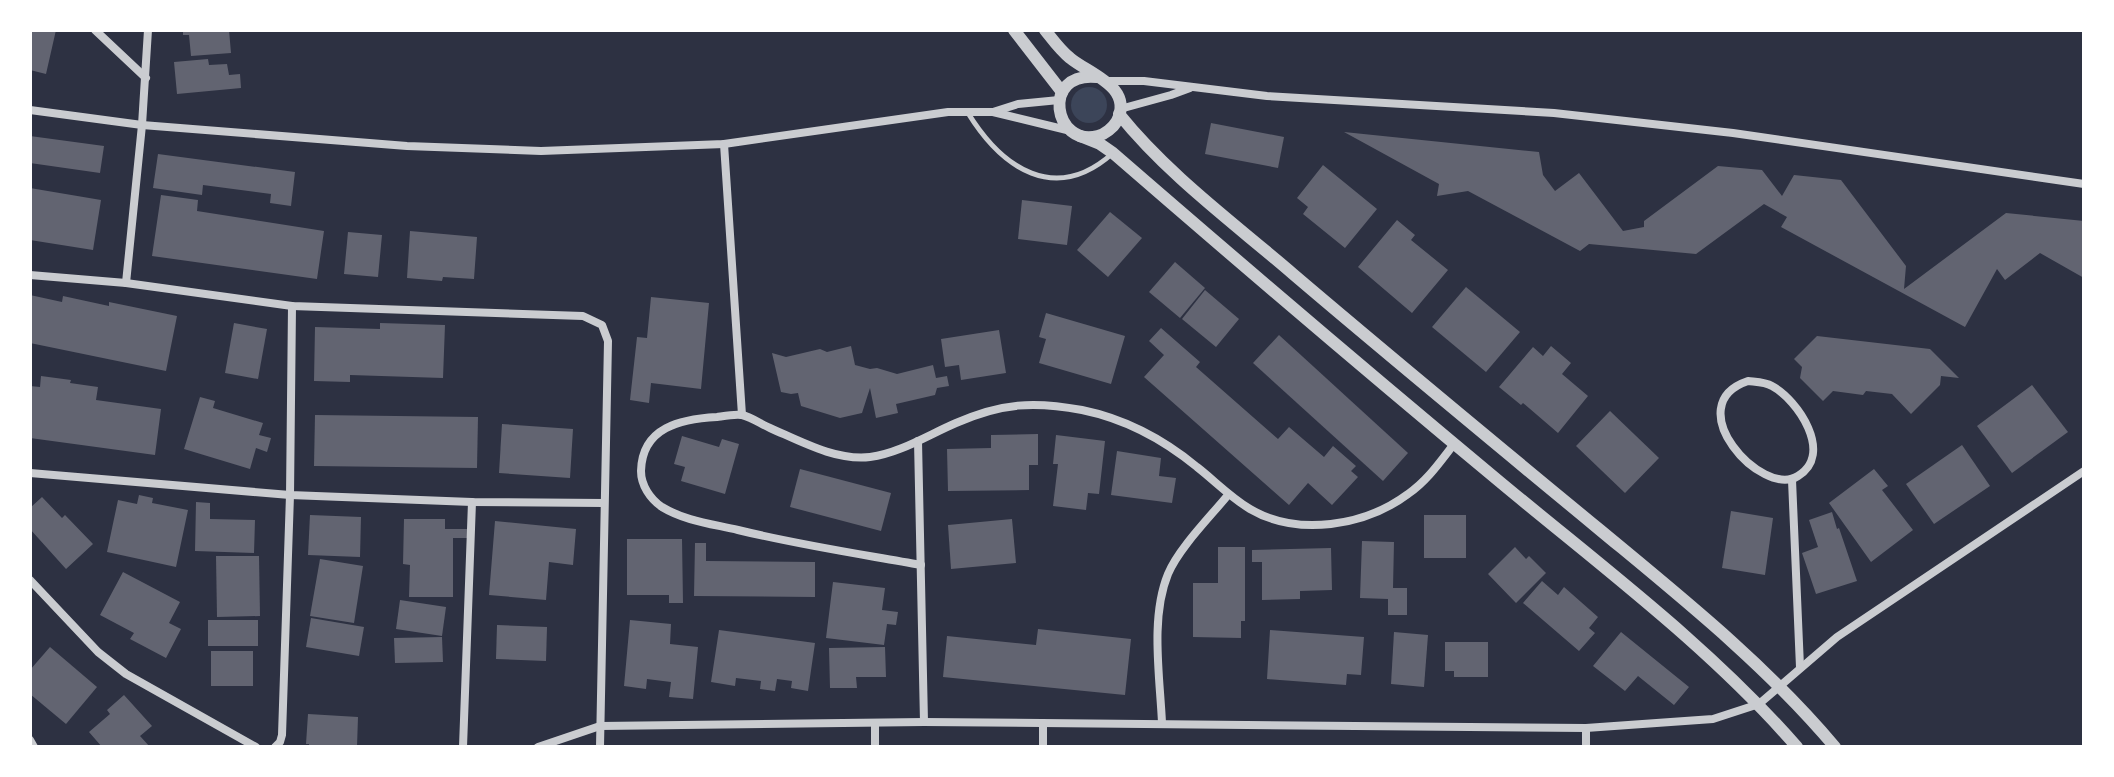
<svg xmlns="http://www.w3.org/2000/svg" width="2114" height="777" font-family="'Roboto Condensed',sans-serif">
<style>
.green{fill:#3c4559}
.building{fill:#626471}
.lines{fill:none;stroke-linecap:round;stroke-linejoin:round}
.service{stroke:#caccd0;stroke-width:5}
.minor{stroke:#caccd0;stroke-width:8}
.tertiary{stroke:#caccd0;stroke-width:12}
</style>
<rect width="100%" height="100%" fill="#2d3142"/>
<!-- green -->
<circle class="green" cx="1089" cy="105" r="18"/>
<!-- building -->
<g class="building">
<path d="M30,30H56L46,74L30,70Z"/>
<path d="M183,30H229L231,53L191,56L189,35H183Z"/>
<path d="M208,59L209,65L227,64L229,75L240,74L241,88L177,94L174,62Z"/>
<path d="M1211,123L1284,137L1278,168L1205,154Z"/>
<path d="M1344,132L1539,152L1543,175L1555,191L1579,173L1623,231L1644,227V221L1718,166L1762,170L1782,196L1794,175L1841,180L1906,266L1904,289L2006,213L2084,221V278L2040,253L2005,280L1997,269L1965,327L1781,227L1787,217L1764,204L1696,254L1589,244L1580,251L1468,191L1437,196L1439,184Z"/>
<path d="M30,136L104,146L100,173L30,163Z"/>
<path d="M158,154L295,172L291,206L270,203L271,194L203,185L202,195L153,188Z"/>
<path d="M1323,165L1377,209L1345,248L1303,214L1308,207L1297,198Z"/>
<path d="M30,188L101,200L93,250L30,240Z"/>
<path d="M161,195L198,200L197,211L324,231L317,279L152,256Z"/>
<path d="M1022,200L1072,206L1067,245L1018,239Z"/>
<path d="M1110,212L1142,238L1108,277L1077,250Z"/>
<path d="M1397,220L1415,235L1411,240L1448,270L1412,313L1358,267Z"/>
<path d="M410,231L477,237L474,279L443,277L442,281L407,278Z"/>
<path d="M348,232L382,235L378,277L344,274Z"/>
<path d="M1175,262L1205,288L1180,318L1149,292Z"/>
<path d="M1466,287L1520,332L1486,372L1432,327Z"/>
<path d="M1205,290L1239,319L1216,347L1182,319Z"/>
<path d="M30,295L62,302L63,296L109,306V302L177,316L166,371L30,343Z"/>
<path d="M651,297L709,303L701,389L651,383L649,403L630,400L637,337L647,338Z"/>
<path d="M1046,313L1125,336L1111,384L1039,363L1046,339L1039,337Z"/>
<path d="M234,323L267,329L258,379L225,373Z"/>
<path d="M380,323L445,325L443,378L350,375V382L314,381L315,327L380,329Z"/>
<path d="M1161,328L1200,362L1196,367L1278,439L1289,427L1324,457L1333,446L1356,466L1351,471L1358,477L1332,505L1308,483L1289,505L1144,377L1164,355L1149,341Z"/>
<path d="M999,330L1006,373L961,380L959,365L945,367L941,339Z"/>
<path d="M1279,335L1408,453L1383,481L1253,363Z"/>
<path d="M1817,336L1930,349L1959,378L1941,376L1940,385L1911,414L1892,394L1866,391L1863,395L1833,391L1823,401L1800,378L1802,367L1794,359Z"/>
<path d="M851,346L855,365L870,369L877,368L897,374L933,365L936,378L947,376L949,386L937,388L935,395L896,404L898,413L876,418L870,388L862,413L840,418L801,406L798,393L791,394L781,392L772,353L786,357L820,349L827,352Z"/>
<path d="M1551,346L1571,363L1562,374L1588,396L1558,433L1523,403L1521,405L1499,387L1533,347L1543,356Z"/>
<path d="M41,376L71,380L70,383L98,387L96,400L161,409L155,455L30,438V386L40,387Z"/>
<path d="M2032,385L2068,432L2012,473L1977,426Z"/>
<path d="M200,397L215,401L213,408L263,423L259,435L271,438L267,452L256,448L250,469L184,449Z"/>
<path d="M1610,411L1659,458L1625,493L1576,446Z"/>
<path d="M315,415L478,417L477,468L314,466Z"/>
<path d="M502,424L573,429L570,478L499,473Z"/>
<path d="M1038,434V465H1029V490L948,491L947,449L991,448V435Z"/>
<path d="M1056,435L1105,441L1099,494L1088,493L1086,510L1053,506L1058,464H1053Z"/>
<path d="M682,436L719,447L722,439L739,444L725,494L681,481L685,467L674,464Z"/>
<path d="M1962,445L1990,486L1934,524L1906,484Z"/>
<path d="M1117,451L1161,458L1159,476L1176,478L1172,503L1111,495Z"/>
<path d="M800,469L891,493L881,531L790,507Z"/>
<path d="M1874,469L1888,486L1882,490L1913,530L1871,562L1829,503Z"/>
<path d="M139,495L153,498L152,503L188,510L176,567L107,552L118,500L137,504Z"/>
<path d="M42,497L62,518L65,515L93,544L66,569L30,529V508Z"/>
<path d="M196,502L210,503V519L255,520L254,553L195,551Z"/>
<path d="M1731,511L1773,518L1765,575L1722,568Z"/>
<path d="M1832,512L1837,529L1839,528L1857,581L1816,594L1802,553L1818,547L1809,520Z"/>
<path d="M310,515L361,517L360,557L308,555Z"/>
<rect x="1424" y="515" width="42" height="43"/>
<path d="M404,519H445V529H467V538H453V597H409L410,565L403,564Z"/>
<path d="M1012,519L1016,563L951,569L948,525Z"/>
<path d="M495,521L576,529L573,565L549,562L546,600L489,595Z"/>
<path d="M627,539H682L683,603H669V595H627Z"/>
<path d="M1362,541L1394,542L1393,588H1407V615H1388V599L1360,598Z"/>
<path d="M695,543H706V561L815,562V597L694,596Z"/>
<path d="M1218,547H1245V621H1241V638L1193,637V583H1218Z"/>
<path d="M1515,547L1526,559L1529,556L1546,573L1516,603L1488,574Z"/>
<path d="M1331,548L1332,590L1300,591V599L1262,600V562H1252V550Z"/>
<path d="M216,556H259L260,616L217,617Z"/>
<path d="M320,559L363,566L354,623L310,616Z"/>
<path d="M123,572L180,602L169,623L181,629L166,658L130,639L134,633L100,615Z"/>
<path d="M1542,581L1558,595L1564,587L1598,617L1589,628L1595,633L1579,651L1523,603Z"/>
<path d="M833,582L885,588L882,610L898,612L896,625L887,624L884,645L826,638Z"/>
<path d="M400,600L446,607L442,636L396,629Z"/>
<path d="M311,618L364,627L359,656L306,647Z"/>
<rect x="208" y="620" width="50" height="26"/>
<path d="M630,620L671,624L670,644L698,647L693,699L669,697L671,682L647,679L646,689L624,686Z"/>
<path d="M497,625L547,627L546,661L496,659Z"/>
<path d="M1038,629L1131,639L1125,695L943,677L947,636L1036,645Z"/>
<path d="M719,630L815,643L808,691L791,688L792,681L777,679L775,691L760,689L761,681L736,678L735,686L711,682Z"/>
<path d="M1270,630L1364,637L1361,675L1347,674L1346,685L1267,679Z"/>
<path d="M1394,632L1428,635L1424,687L1391,684Z"/>
<path d="M1621,632L1689,687L1674,705L1638,676L1625,691L1593,666Z"/>
<path d="M442,637L443,662L395,663L394,638Z"/>
<path d="M1445,642H1488V677H1454V671H1445Z"/>
<path d="M50,647L97,687L66,724L30,694V670Z"/>
<path d="M885,647L886,677H856L857,688H830L829,648Z"/>
<rect x="211" y="651" width="42" height="35"/>
<path d="M124,695L152,726L140,736L150,747H102L89,732L110,714L107,710Z"/>
<path d="M308,714L358,717L357,747H309V744H306Z"/>
</g>
<g class="lines">
<!-- service -->
<path class="service" d="M968,113C1002,168 1055,205 1113,153"/>
<!-- minor -->
<g class="minor">
<path d="M95,30L146,78"/>
<path d="M1107,81H1144L1267,96L1554,113L1733,133L2084,184"/>
<path d="M1120,109L1171,95L1190,88"/>
<path d="M30,110L142,125L407,146L541,151L724,144L948,112H993L1071,131"/>
<path d="M993,112L1018,104L1059,100"/>
<path d="M724,144L742,415"/>
<path d="M30,275L126,283L292,306L583,316L602,325L608,341L600,747"/>
<path d="M126,283L142,125L148,30"/>
<path d="M1748,381C1756,382 1765,382 1772,386C1798,400 1834,454 1798,476C1762,499 1677,405 1748,381Z"/>
<path d="M918,441L924,722"/>
<path d="M30,473L290,495L472,502L604,503"/>
<path d="M1792,480L1800,667"/>
<path d="M921,565C860,554 799,545 738,530C713,524 685,521 662,507C650,499 641,485 641,471C642,427 681,419 717,417C724,416 734,414 742,415C751,417 761,424 770,428C800,441 836,461 870,457C900,453 928,435 956,423C1001,403 1034,401 1082,410C1126,419 1163,439 1197,467C1215,481 1230,497 1250,509C1298,537 1365,526 1408,494C1427,481 1440,462 1454,444"/>
<path d="M30,580L98,652L126,674L256,747"/>
<path d="M1043,723V747"/>
<path d="M1162,723C1160,677 1150,618 1168,574C1179,548 1210,517 1228,495"/>
<path d="M30,740L34,747"/>
<path d="M275,747L280,742L282,735L290,495L292,306"/>
<path d="M463,747L472,502"/>
<path d="M538,747L600,726L924,722L1586,728L1713,719L1759,704L1837,637L2084,471"/>
<path d="M875,747V723"/>
<path d="M1586,747V728"/>
</g>
<!-- tertiary -->
<g class="tertiary">
<path d="M1014,30L1062,92"/>
<path d="M1045,30C1053,40 1060,50 1070,58C1089,74 1134,87 1117,121C1113,128 1105,134 1098,136C1054,148 1040,71 1097,77"/>
<path d="M1119,114C1168,175 1234,223 1293,274C1394,360 1497,445 1600,530C1682,598 1766,665 1835,747"/>
<path d="M1080,136L1100,144L1113,153C1241,264 1370,374 1500,482C1602,567 1710,647 1797,747"/>
</g>
</g>
<!-- border -->
<rect width="2114" height="777" fill="none" stroke="#ffffff" stroke-width="64"/>
</svg>
